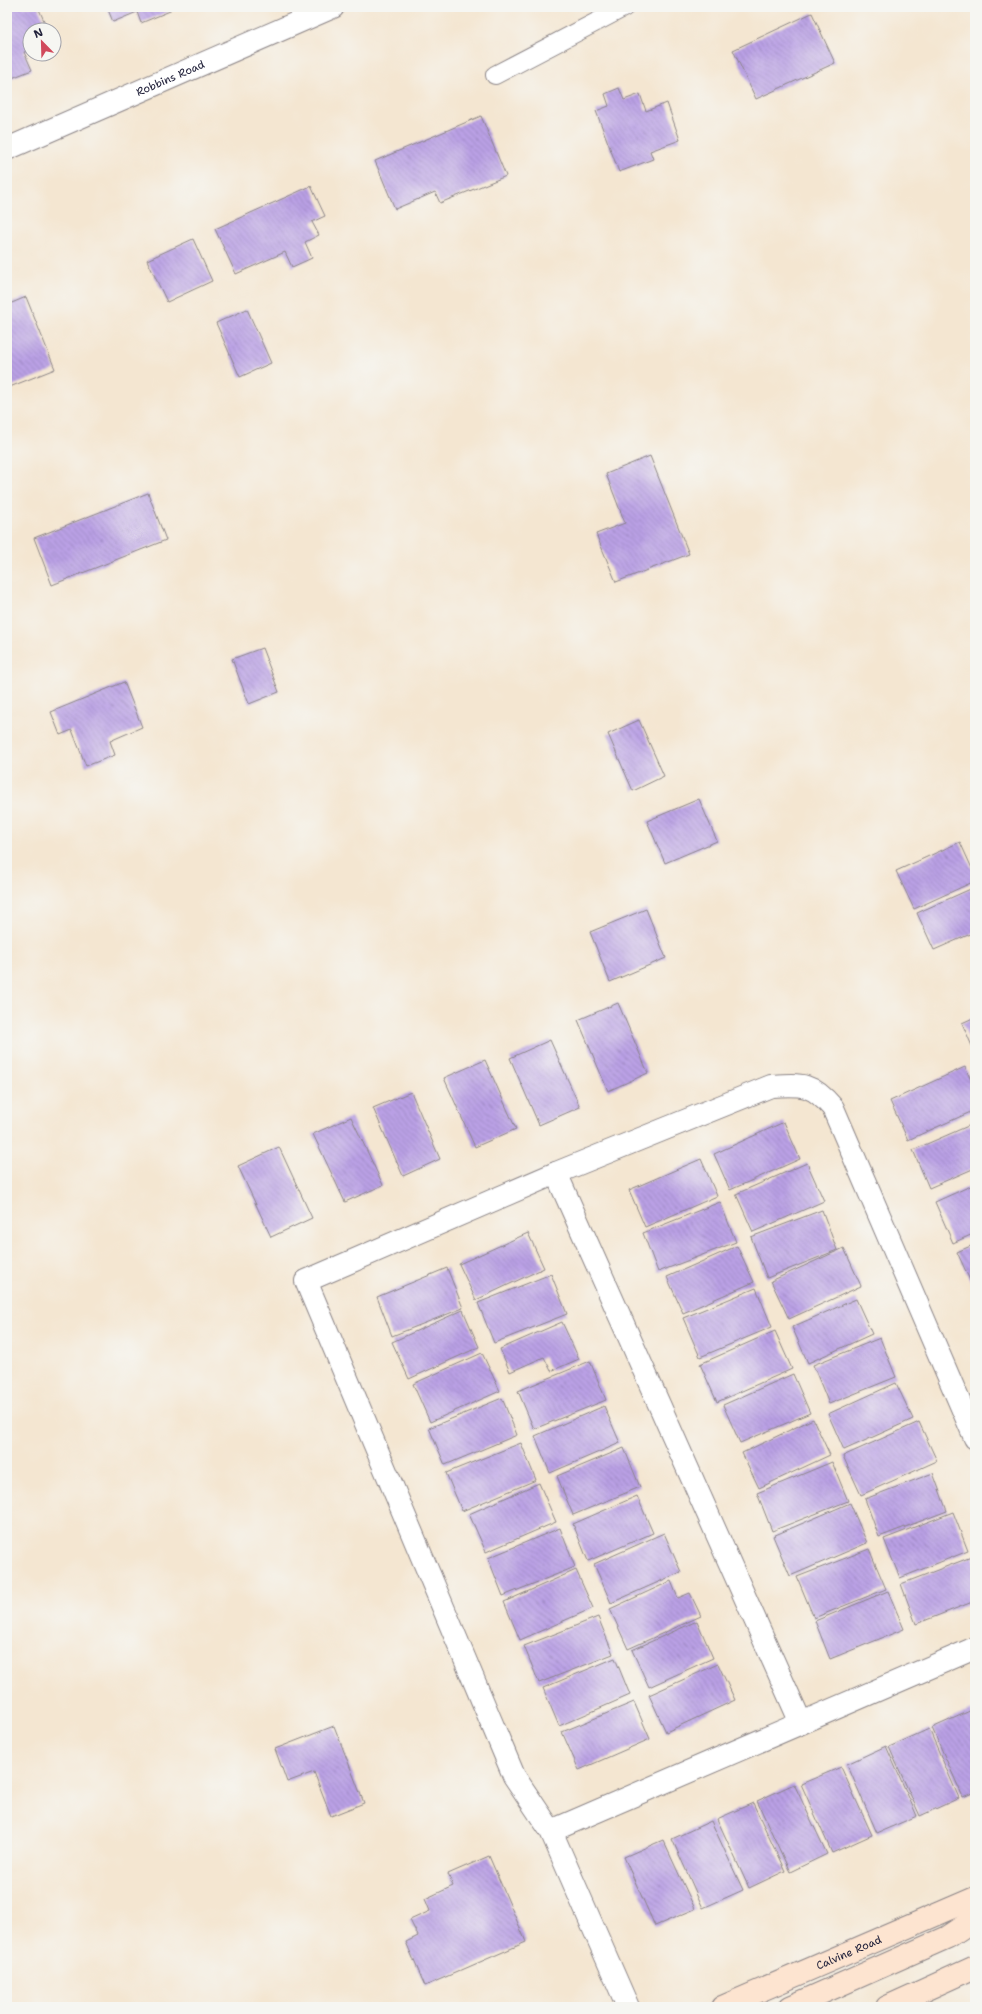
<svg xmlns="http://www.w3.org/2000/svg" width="982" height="2014" font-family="'Shantell Sans',sans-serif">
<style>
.building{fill:url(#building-back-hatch)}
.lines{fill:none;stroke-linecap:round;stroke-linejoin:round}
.lane-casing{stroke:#8b8486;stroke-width:20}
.street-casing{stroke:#8b8486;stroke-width:24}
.secondary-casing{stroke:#8b8486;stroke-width:24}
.lane{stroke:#fff;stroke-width:18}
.street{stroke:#fff;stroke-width:22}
.secondary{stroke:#fde4d0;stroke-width:22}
.labels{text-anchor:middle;stroke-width:3;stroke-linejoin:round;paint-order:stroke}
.street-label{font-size:11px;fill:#22223b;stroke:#f6f6f2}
</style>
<defs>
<pattern id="building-back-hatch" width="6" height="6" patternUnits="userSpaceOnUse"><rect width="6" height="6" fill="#baa0e5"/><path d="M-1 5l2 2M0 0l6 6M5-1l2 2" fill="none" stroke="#9782bb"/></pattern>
</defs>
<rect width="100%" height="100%" fill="#f6f6f2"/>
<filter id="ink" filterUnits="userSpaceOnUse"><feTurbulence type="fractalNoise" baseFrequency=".025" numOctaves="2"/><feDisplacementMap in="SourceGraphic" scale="8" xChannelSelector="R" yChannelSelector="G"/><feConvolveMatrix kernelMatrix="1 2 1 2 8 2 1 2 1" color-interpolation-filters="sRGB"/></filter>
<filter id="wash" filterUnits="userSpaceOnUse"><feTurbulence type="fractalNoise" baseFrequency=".012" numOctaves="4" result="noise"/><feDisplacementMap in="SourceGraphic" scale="16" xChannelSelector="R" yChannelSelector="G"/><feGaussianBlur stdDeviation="0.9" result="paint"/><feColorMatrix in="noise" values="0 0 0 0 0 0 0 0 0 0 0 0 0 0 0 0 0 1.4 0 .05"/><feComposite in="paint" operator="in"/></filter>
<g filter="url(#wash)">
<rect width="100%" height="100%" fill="#f4e6d1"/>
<g id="blocks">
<!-- building -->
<g class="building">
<path d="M7,7H38L48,30H30V50L24,52L32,70L7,80Z"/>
<path d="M107,7H169L170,11L141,23L137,12L113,22Z"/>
<path d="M812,13L835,63L756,99L733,50Z"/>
<path d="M619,88L624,100L640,94L646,111L667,103L680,140L650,151L653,159L619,172L596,111L609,106L605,94Z"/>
<path d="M481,116L506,176L440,203L435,192L395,209L375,161Z"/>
<path d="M311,186L325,216L312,222L319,235L305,242L312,258L292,267L285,252L236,274L215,229Z"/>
<path d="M193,239L212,281L167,302L147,260Z"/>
<path d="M26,297L55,369L7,388V305Z"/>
<path d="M247,309L271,363L240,377L216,323Z"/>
<path d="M650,456L689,554L616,582L596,534L625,523L606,474Z"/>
<path d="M148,493L166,540L52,585L34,538Z"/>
<path d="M262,648L279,692L249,704L232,659Z"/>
<path d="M124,682L142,727L110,741L115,755L86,766L72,730L60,735L51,712Z"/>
<path d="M639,720L664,776L633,791L608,734Z"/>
<path d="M699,799L717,841L665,863L647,821Z"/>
<path d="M960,842L975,875V881L914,909L896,871Z"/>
<path d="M975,887V932L934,950L917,913Z"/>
<path d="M646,909L666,958L610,982L590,932Z"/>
<path d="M618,1003L648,1073L608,1091L578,1020Z"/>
<path d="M975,1017V1053L962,1023Z"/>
<path d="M550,1040L580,1107L539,1125L510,1058Z"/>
<path d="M485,1060L516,1129L475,1147L444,1078Z"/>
<path d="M965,1067L975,1089V1110L908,1140L890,1101Z"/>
<path d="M411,1092L440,1159L403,1176L373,1108Z"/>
<path d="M351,1117L383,1185L345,1202L313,1134Z"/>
<path d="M784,1122L800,1159L730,1190L714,1154Z"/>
<path d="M975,1123V1168L929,1188L913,1150Z"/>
<path d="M279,1147L312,1218L271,1237L238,1166Z"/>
<path d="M701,1159L717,1196L645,1227L629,1190Z"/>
<path d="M807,1163L824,1201L753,1232L736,1194Z"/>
<path d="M975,1184V1233L953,1243L935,1202Z"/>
<path d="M720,1202L736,1242L658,1272L643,1233Z"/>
<path d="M822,1210L837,1250L767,1278L751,1237Z"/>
<path d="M528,1233L544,1268L476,1300L459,1264Z"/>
<path d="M975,1244V1288L974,1289L957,1252Z"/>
<path d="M737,1246L754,1282L683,1313L667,1277Z"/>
<path d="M844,1248L861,1286L789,1319L771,1281Z"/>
<path d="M447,1268L463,1308L392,1336L377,1297Z"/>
<path d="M551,1274L567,1314L494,1343L478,1303Z"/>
<path d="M756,1288L772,1327L700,1357L683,1318Z"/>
<path d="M856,1299L872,1334L808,1363L792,1327Z"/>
<path d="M463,1310L479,1347L409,1379L392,1342Z"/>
<path d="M562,1322L579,1359L551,1371L544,1357L510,1372L500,1349Z"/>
<path d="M775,1331L792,1369L717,1402L700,1364Z"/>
<path d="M880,1338L896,1377L829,1404L813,1365Z"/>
<path d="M482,1353L500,1391L430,1422L413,1384Z"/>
<path d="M590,1361L606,1400L534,1429L518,1391Z"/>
<path d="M793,1374L810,1413L740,1443L723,1405Z"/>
<path d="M896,1383L913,1419L844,1450L828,1414Z"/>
<path d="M502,1398L517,1435L445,1465L429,1428Z"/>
<path d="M604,1406L620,1443L550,1473L535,1436Z"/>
<path d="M813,1419L830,1455L759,1488L742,1453Z"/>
<path d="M919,1422L937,1461L861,1495L843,1456Z"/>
<path d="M521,1443L536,1480L462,1511L446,1473Z"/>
<path d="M624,1448L640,1487L573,1515L557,1476Z"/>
<path d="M832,1462L848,1501L772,1531L757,1493Z"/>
<path d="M933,1473L947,1511L879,1537L865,1499Z"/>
<path d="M539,1483L556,1522L486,1552L469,1514Z"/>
<path d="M637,1496L653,1533L588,1561L573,1524Z"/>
<path d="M850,1503L867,1543L790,1576L773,1536Z"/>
<path d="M953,1512L968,1551L900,1578L884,1539Z"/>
<path d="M560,1528L575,1567L503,1596L488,1558Z"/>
<path d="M664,1533L681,1572L611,1603L594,1564Z"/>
<path d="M869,1549L886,1589L814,1618L797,1577Z"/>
<path d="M974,1556L975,1601L916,1624L901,1584Z"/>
<path d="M576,1570L593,1608L520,1640L504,1602Z"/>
<path d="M671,1581L678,1598L690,1593L701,1616L628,1649L610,1609Z"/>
<path d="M888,1591L904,1629L830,1659L815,1621Z"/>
<path d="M598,1617L613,1654L539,1683L524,1646Z"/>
<path d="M697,1621L713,1658L649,1687L632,1650Z"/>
<path d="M615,1658L630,1695L559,1726L543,1688Z"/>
<path d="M718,1664L735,1700L666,1732L649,1695Z"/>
<path d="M634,1702L650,1739L579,1770L562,1732Z"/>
<path d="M972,1710L975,1717V1792L963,1797L932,1728Z"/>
<path d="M334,1726L364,1803L331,1816L314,1772L287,1782L275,1749Z"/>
<path d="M929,1729L959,1798L920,1816L889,1747Z"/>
<path d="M886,1746L917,1816L877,1833L847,1764Z"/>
<path d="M841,1767L872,1835L832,1853L801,1784Z"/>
<path d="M794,1784L827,1854L790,1872L757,1801Z"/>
<path d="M753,1803L785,1871L749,1888L717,1819Z"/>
<path d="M711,1821L743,1890L703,1908L672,1839Z"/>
<path d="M663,1840L695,1909L655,1926L624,1857Z"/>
<path d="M489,1856L526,1942L425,1986L406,1942L418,1936L410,1920L430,1911L425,1899L453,1886L448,1874Z"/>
</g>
</g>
</g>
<g filter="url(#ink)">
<use href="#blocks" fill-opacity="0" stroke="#8b8486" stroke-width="1"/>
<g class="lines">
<defs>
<path id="lane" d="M495,75L625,7"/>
<g id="street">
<path id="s1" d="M7,149L333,7"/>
<path d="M556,1173L801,1723"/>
<path d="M551,1831L975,1648"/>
<path d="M628,2007L551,1831L514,1776L306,1281L556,1173L771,1086C802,1084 812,1083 833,1108L975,1438"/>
</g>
<g id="secondary">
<path id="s2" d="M722,2007L975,1898"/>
<path d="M790,2007L948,1937L975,1919"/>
<path d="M887,2007L975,1967"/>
</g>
</defs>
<!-- lane casing -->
<use href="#lane" class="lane-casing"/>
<!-- street casing -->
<use href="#street" class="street-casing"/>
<!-- secondary casing -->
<use href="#secondary" class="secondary-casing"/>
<!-- lane -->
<use href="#lane" class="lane"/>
<!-- street -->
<use href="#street" class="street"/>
<!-- secondary -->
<use href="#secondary" class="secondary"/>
</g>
</g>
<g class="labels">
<!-- street labels -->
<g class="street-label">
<text dy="4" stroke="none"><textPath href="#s1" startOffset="178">Robbins Road</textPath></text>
<text dy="4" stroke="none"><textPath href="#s2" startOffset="138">Calvine Road</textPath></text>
</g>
</g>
<!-- margin -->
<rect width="982" height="2014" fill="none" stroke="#f6f6f2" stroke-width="24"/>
<!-- north arrow -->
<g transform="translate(42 42) rotate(337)"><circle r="19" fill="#f6f6f2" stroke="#a1a1a9"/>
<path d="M0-3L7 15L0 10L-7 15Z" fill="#d1495b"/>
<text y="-6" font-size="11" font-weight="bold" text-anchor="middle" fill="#22223b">N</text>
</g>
</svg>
